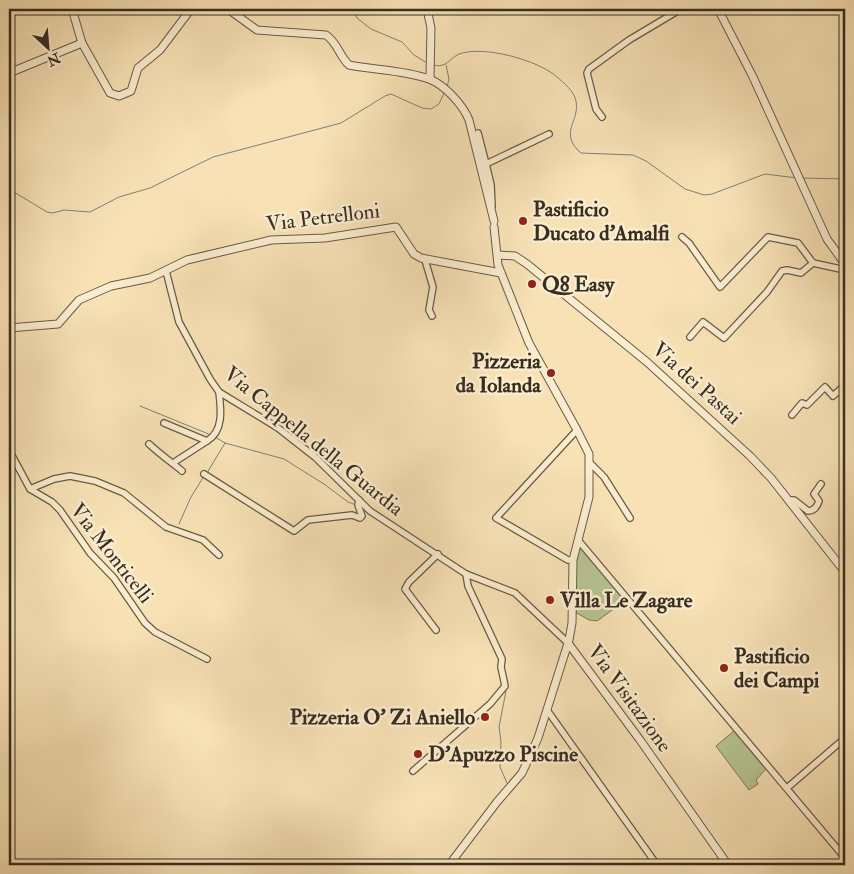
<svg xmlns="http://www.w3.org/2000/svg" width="854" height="874" font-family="'IM FELL Double Pica',serif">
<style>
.green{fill:#b6c492;stroke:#777959}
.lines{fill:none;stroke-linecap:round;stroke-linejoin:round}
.stream{stroke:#79827c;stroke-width:1}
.minor-casing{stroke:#685b45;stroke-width:8}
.tertiary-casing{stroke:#685b45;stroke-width:9}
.minor{stroke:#faeccf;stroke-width:5.5}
.tertiary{stroke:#faeccf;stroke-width:7}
.poi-dot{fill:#8f2418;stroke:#faeccf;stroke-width:2}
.labels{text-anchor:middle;stroke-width:5;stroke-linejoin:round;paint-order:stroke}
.poi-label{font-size:21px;font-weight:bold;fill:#382e20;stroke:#faeccf;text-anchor:start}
.street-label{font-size:21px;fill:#382e20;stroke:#faeccf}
</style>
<rect width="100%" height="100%" fill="#f7e1b5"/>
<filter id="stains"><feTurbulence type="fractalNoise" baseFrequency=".004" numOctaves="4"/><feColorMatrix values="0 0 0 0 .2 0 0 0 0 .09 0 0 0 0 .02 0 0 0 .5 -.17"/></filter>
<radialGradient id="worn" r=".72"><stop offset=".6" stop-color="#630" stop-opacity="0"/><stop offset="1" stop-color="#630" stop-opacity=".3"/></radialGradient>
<!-- green -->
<g class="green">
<path d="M579,545L626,600L597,621L589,620L575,612V562Z"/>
<path d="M735,730L767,768L756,780L758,784L749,790L716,746Z"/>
</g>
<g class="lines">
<!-- stream -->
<g class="stream">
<path d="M353,9L357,18L371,29L402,42L414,55L427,63"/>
<path d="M433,65C446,69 450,58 459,54C483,45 538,60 557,77C564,83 574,91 576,101C580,122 558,133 581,153L633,155L646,161L685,189L704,195L712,194L765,174L797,178"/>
<path d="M446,65L449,79L447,87"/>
<path d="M801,178L845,179"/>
<path d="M9,189L47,212L53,213L64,210L90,212L119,197L150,188L213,157L341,123L385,96L391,94L422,108L431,109L439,104L444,93"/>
<path d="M140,406L211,435"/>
<path d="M215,437L225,443L284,459L324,484L348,502L356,505"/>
<path d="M207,473L225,443"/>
<path d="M179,524L191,497L204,476"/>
<path d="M505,674L507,682"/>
<path d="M507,686L499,727L501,742L500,767L507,783"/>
</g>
<defs>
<g id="minor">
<path d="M602,117L596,109L587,73L589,69L629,40L681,9"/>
<path d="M478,133L486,164"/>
<path d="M492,206L491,185L486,164L549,134"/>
<path d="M682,237L689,243L720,287L768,237L798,243L813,263L845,270"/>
<path d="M425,260L433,287L429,310L432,316"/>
<path d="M166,271L179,322L210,379L219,392L278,428L315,457L370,511L466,574L515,593L568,643"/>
<path d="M690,337L703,322L724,338L767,292L782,271L787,270L801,273L813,263"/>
<path d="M792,415L802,403L807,405L825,387L833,396L845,385"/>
<path d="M164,423L207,441C224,431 221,409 219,392"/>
<path d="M149,444C161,455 171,462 182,471"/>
<path d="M9,450L30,489L52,502L60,510L90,553L114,578L145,623L155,632L207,659"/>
<path d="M589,462L604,477L630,518"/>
<path d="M173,463L207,441"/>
<path d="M204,474L294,531L308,520L352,515L360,518L362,516L358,505L359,500"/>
<path d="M30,489L54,479L70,476L95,481L124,493L166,527L203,540L219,555"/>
<path d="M789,500H794L808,511C814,511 817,507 819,501L814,494L821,484"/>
<path d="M578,540L845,858"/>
<path d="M573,560H568L496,518L577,430"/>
<path d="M436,630L405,589L409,582L438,554"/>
<path d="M547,710L657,865"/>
<path d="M413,771L490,704L505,686L501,667L502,659L468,586L466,574"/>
<path d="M787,788L845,738"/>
</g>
<g id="tertiary">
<path d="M72,9L82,43"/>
<path d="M228,9L257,30L326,35C338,43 339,56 349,65C374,70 405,70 429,79C445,85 463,105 469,120L494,221"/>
<path d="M427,9L431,28L430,79"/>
<path d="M718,9L753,77L827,239L845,264"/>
<path d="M9,73L82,43L110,93L119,96L131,91L138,68L160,50L191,9"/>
<path d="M498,255L515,256L527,264L647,362L750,456L771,478L845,572"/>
<path d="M9,328L58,324L79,300L111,286L150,278L187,260L271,240L325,238L396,227L414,254L421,258L501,273"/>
<path d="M568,643L640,740L728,865"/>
<path d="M449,865L497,802L522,773L538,738L569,640L572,623L573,560L589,497V454L577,430L529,343L498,265L494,227"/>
</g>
</defs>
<!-- minor casing -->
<use href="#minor" class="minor-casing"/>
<!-- tertiary casing -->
<use href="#tertiary" class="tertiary-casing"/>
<!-- minor -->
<use href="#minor" class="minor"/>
<!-- tertiary -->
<use href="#tertiary" class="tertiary"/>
</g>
<!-- markers -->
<g class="poi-dot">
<circle cx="523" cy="221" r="5"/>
<circle cx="532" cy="284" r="5"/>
<circle cx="551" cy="373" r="5"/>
<circle cx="550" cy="600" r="5"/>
<circle cx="724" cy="668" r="5"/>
<circle cx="485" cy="717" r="5"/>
<circle cx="418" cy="754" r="5"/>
</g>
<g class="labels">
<!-- poi labels -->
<g class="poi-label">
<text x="533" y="216">Pastificio<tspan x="533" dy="24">Ducato d'Amalfi</tspan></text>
<text x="542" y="291">Q8 Easy</text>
<text x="541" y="368" text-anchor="end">Pizzeria<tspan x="541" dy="24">da Iolanda</tspan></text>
<text x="560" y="607">Villa Le Zagare</text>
<text x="734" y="663">Pastificio<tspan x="734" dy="24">dei Campi</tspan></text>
<text x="475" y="724" text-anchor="end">Pizzeria O' Zi Aniello</text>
<text x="428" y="761">D'Apuzzo Piscine</text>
</g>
<!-- street labels -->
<g class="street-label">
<text transform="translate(323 217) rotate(-7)" y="7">Via Petrelloni</text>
<text transform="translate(697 383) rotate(42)" y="7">Via dei Pastai</text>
<text transform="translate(314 441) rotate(39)" y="7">Via Cappella della Guardia</text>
<text transform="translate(112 553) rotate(52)" y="7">Via Monticelli</text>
<text transform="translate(630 698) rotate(54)" y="7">Via Visitazione</text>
</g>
</g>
<!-- margin -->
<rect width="854" height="874" fill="none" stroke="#f7e1b5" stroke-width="30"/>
<rect x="10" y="10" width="834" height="854" fill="none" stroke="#382e20" stroke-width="2.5"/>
<rect x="15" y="15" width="824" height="844" fill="none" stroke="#382e20"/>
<!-- north arrow -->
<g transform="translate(48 48) rotate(154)" stroke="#faeccf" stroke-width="4" paint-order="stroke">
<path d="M0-4L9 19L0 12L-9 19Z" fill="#382e20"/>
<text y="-8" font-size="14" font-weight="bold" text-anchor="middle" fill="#382e20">N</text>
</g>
<rect width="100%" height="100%" filter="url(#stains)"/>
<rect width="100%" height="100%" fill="url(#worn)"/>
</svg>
